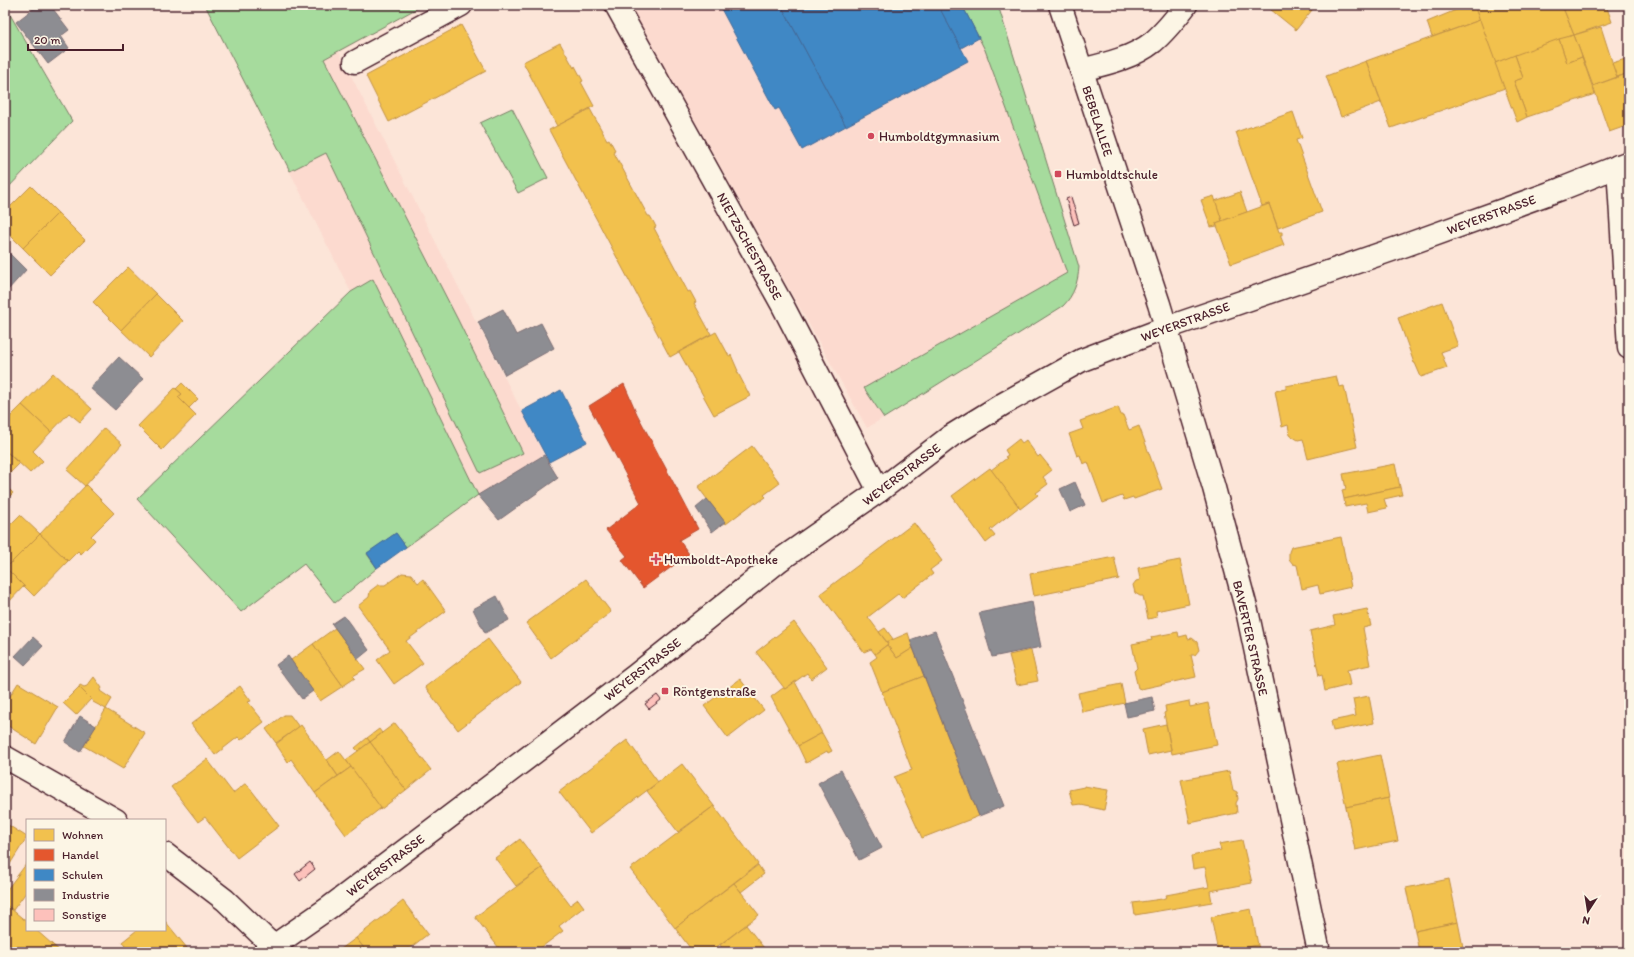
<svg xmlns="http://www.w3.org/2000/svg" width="1634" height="957" font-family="Itim,sans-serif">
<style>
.built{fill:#fcdacf}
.green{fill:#a6db9d;stroke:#787d64}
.homes{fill:#f2c14e;stroke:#c09044}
.shops{fill:#e4572e;stroke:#b6462d}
.schools{fill:#3f88c5;stroke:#426897}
.industry{fill:#8d8d92;stroke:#796c73}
.building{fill:#fdc1bb;stroke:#4a1f2b}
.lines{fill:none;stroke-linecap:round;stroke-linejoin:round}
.street-casing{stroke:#4a1f2b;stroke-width:25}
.secondary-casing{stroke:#4a1f2b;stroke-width:25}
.street{stroke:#fcf5e5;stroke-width:22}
.secondary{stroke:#fcf5e5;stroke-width:22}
.poi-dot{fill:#d1495b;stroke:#fcf5e5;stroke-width:1.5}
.labels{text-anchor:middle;stroke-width:4;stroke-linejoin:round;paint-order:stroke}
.street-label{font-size:13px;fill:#4a1f2b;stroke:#fcf5e5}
.poi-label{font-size:13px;fill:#4a1f2b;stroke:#fcf5e5;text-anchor:start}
</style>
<rect width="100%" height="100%" fill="#fce5d8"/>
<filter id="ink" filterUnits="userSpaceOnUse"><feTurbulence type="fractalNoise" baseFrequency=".025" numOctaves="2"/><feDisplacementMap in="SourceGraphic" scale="8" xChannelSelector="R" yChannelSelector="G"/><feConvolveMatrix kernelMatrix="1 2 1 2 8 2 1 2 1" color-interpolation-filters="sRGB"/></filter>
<g filter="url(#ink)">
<!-- built -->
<g class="built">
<path d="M205,5H423L339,52L544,455L478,495L406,547L396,533L367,554L377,568L335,603L304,564L241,612L137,499L351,292Z"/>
<path d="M630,5H998L1079,267L1078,278L1072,297L1063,306L867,428Z"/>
</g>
<!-- green -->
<g class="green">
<path d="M205,5H328L331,10L339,5H423L324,59L458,320L523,453L480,473L326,153L290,171Z"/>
<path d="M962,5H998L1079,267C1078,282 1074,295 1063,306L884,418L864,388L1067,273L985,50Z"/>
<path d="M5,6L72,121L5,191Z"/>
<path d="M512,108L548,178L518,193L480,123Z"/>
<path d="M373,279L478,495L406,547L396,533L367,554L377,568L335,603L304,564L241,612L137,499L351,292Z"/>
</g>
<!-- homes -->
<g class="homes">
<path d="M1265,5H1316L1296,30Z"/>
<path d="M1468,5H1474L1480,20L1432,37L1427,22Z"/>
<path d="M1474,5H1562L1574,35L1495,63Z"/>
<path d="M1562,5H1606L1612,22L1574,35Z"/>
<path d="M1480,20L1505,88L1391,128L1366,61Z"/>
<path d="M461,25L486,71L389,122L366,76Z"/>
<path d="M1601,27L1617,77L1593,86L1574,35Z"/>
<path d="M1574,35L1582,57L1567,63L1559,39Z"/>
<path d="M1559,39L1567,63L1582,57L1595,94L1527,117L1514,81L1523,78L1515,55Z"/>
<path d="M560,43L574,68L575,66L583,81L581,82L594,106L557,126L523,62Z"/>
<path d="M1515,55L1523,78L1514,81L1527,117L1517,122L1495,63Z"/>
<path d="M1629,58V73L1617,77L1612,63Z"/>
<path d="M1366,61L1381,102L1341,117L1326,76Z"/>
<path d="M1629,73V125L1609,132L1593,86Z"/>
<path d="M590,109L607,140L609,139L615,150L613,151L648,216H650L653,221L656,227L654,228L688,292L690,291L696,302L694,303L711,334L670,357L549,130Z"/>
<path d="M1293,112L1302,138L1296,140L1322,212L1278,228L1269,204L1262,206L1236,132Z"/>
<path d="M31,186L58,213L23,248L5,230V212Z"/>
<path d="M1240,192L1247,212L1222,221L1215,201Z"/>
<path d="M1214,196L1222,221L1216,223L1217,226L1211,227L1201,200Z"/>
<path d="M1269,204L1279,232H1282V235H1280L1284,245L1231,264L1216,223Z"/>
<path d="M58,213L85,240L50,275L23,248Z"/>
<path d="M128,267L156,294L121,330L93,302Z"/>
<path d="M156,294L183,321L149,357L121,330Z"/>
<path d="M1442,302L1458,346L1441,352L1447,368L1421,377L1415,363H1414L1398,318Z"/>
<path d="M716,332L729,356L731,355L738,371H737L750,396L714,415L679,352Z"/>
<path d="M53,373L92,409L80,422L69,413L51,432L22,405Z"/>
<path d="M1336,376L1339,387L1344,386L1357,447L1308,459L1303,439L1298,440L1290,435L1288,425L1282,427L1275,391L1286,389V386Z"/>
<path d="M182,383L198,399L189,408L178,397L182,394L176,389Z"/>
<path d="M175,388L182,394L178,397L196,415L162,450L138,426Z"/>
<path d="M22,405L51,432L33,451L43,461L30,473L5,450V422Z"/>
<path d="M1118,407L1121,415H1123L1129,430L1139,426L1162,489L1134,499L1133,497L1124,500L1122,496L1103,503L1088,462L1083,464L1080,455L1077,456L1069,434L1083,429L1080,421Z"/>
<path d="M104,428L122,444L85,486L67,470Z"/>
<path d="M1019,439L1022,443L1026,440L1038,457L1040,455L1052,470L1043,477L1048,484L1036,493L1038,495L1020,509L991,470L1007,458L1005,457L1008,455L1005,450Z"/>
<path d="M752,446L780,483L764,495L766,497L756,504L755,502L726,524L698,487Z"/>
<path d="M5,450L19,464L5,478Z"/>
<path d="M1395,464L1400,487L1344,499L1342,490L1346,489L1343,474Z"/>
<path d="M990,468L1019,507L990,530L995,536L986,543L952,496Z"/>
<path d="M5,485L13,493L5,501Z"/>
<path d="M86,485L114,513L91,536L95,540L81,554L78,551L68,561L40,534Z"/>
<path d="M1400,487L1402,495L1384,499L1387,508L1368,512L1366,503L1345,507L1344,499Z"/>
<path d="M20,515L40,534L6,568L5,530Z"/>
<path d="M914,523L942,561L930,570L933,574L902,598L898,594L868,617L888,644L875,654L871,649L864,652L820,594Z"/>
<path d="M40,534L68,561L34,596L6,568Z"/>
<path d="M1341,537L1351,587L1320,594L1318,585L1302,589L1297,565L1293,564L1289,559V552L1291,547Z"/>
<path d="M1114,557L1119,579L1034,596L1030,574Z"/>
<path d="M1180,560L1189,604L1156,611L1157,617L1148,619L1143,596H1140L1135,593L1133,585L1136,581L1140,580L1138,568Z"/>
<path d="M6,568L24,586L5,606V569Z"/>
<path d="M402,573L411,574L418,583L423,579L446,611L406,641L423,663L394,684L377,660L390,650L358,606L369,597L370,591L378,585H385Z"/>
<path d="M586,579L611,612L551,658L526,623Z"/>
<path d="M1367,609L1371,626L1363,628L1370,665L1347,670L1350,685L1325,691L1322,675L1319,676L1310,631L1335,625L1333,616Z"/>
<path d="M794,622L827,667L811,679L807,673L785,689L756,652Z"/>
<path d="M335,628L365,669L353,676L355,678L343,686L313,644Z"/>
<path d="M885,628L893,639L887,642L879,632Z"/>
<path d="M1178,632L1179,637L1187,635L1188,639L1192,638L1197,642L1199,650L1195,655H1191L1196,677L1141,689L1138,688L1134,671L1137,668L1132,644L1152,640L1151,637Z"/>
<path d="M908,633L913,648L897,658L887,645L888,644L887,642Z"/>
<path d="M488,639L521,682L458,730L425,687Z"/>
<path d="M313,644L343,686L320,701L291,660Z"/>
<path d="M887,645L897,658L913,648L924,676L882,692L870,662L877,657L875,654Z"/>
<path d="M1031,650L1038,681L1017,685L1009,655Z"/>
<path d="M924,676L979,816L922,838L894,777L912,770L882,692Z"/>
<path d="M94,677L102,688L100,691L112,699L106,709L93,702L91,699L79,687L80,685L84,687L87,686Z"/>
<path d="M740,679L764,710L728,738L704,706Z"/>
<path d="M795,682L822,733L798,746L771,697L783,688L785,689Z"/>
<path d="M18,683L58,707L36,744L5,724V704Z"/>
<path d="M1121,684L1125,703L1082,712L1078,693Z"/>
<path d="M240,686L251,701L248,702L264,722L241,740L238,737L215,755L191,724Z"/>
<path d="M79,687L91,699L76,715L63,703Z"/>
<path d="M1369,696L1374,723L1333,731L1331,721L1356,716L1353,699Z"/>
<path d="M1189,701L1190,707L1208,703L1217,745L1172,754L1164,713L1166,712L1165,706Z"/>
<path d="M106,709L145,733L123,769L84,746Z"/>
<path d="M284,715H290L299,727L276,743L266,729Z"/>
<path d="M395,723L431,770L406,790L370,742Z"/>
<path d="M1166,724L1171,750L1148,755L1143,729Z"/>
<path d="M301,725L338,776L315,793L291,759L288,762L276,744Z"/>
<path d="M379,729L382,733L370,742L367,738Z"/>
<path d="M822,733L832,751L828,753L827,751L806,763L798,746Z"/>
<path d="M367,738L370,742L358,751L355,748Z"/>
<path d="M627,740L658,782L591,833L559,792Z"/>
<path d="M370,742L406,790L380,810L346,760Z"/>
<path d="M339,751L351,767L338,776L327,760Z"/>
<path d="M1380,755L1389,798L1346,807L1337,764Z"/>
<path d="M207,759L233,793L246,783L279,826L237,858L205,817L198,822L171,787Z"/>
<path d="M682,764L714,806L678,832L647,791Z"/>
<path d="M351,767L381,808L346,835L315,793Z"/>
<path d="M1229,771L1233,790L1237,792L1238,799L1236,803L1237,813L1190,823L1181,780Z"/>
<path d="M1084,786L1108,790L1104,810L1081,805V804L1073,805L1069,790L1084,787Z"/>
<path d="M1389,798L1398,841L1355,850L1346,807Z"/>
<path d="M714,806L758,864L675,928L630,869Z"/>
<path d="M5,823L27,837L5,872Z"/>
<path d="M520,839L542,868L516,886L495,858Z"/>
<path d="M1242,840L1252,883L1210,891L1212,902L1135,915L1133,903L1162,899L1167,897L1166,895L1209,887L1205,867L1193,869L1191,856L1221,850L1219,844Z"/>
<path d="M27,863V891L13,910L5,904V892Z"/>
<path d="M758,865L764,874L741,892L734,883Z"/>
<path d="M542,868L570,905L578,899L584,907L559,926L563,931L535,952H502L475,917Z"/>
<path d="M1449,879L1458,922L1415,931L1406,888Z"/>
<path d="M734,883L759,915L710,952H693L675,928Z"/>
<path d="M403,901L428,934L405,952H367L356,938Z"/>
<path d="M5,904L27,922V930H36L61,952H5Z"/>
<path d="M1251,909L1258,945L1225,952H1218L1211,917Z"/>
<path d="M165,921L187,948L182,952H129L122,942L137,930H165Z"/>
<path d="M1458,922L1464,952H1419L1415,931Z"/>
<path d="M746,925L767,952H725L720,945Z"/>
<path d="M356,938L367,952H337Z"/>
<path d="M1258,945L1260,952H1225Z"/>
</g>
<!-- shops -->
<path class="shops" d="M624,384L637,414L698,529L679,540L689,554L643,588L622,560L627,556L606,530L641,503L589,406Z"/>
<!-- schools -->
<g class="schools">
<path d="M719,5H781L846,126L802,150L779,108L775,110Z"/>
<path d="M781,5H938L968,61L846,126Z"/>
<path d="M938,5H962L979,38L961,48Z"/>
<path d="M561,390L587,442L549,462L522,411Z"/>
<path d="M396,533L406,547L377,568L367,553Z"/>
</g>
<!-- industry -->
<g class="industry">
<path d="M38,5H50L69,30L61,36L69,48L48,64L16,22Z"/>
<path d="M5,249L26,270L7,291L5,289Z"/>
<path d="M503,309L516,335L541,323L554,348L505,375L478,322Z"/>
<path d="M119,357L143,379L115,410L90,388Z"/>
<path d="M544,455L558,478L499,520L478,495Z"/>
<path d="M1075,482L1085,505L1070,512L1060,489Z"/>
<path d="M707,499L725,522L712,532L696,508Z"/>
<path d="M497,596L509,620L485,633L473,609Z"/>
<path d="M1032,602L1041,647L992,657L979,613Z"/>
<path d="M344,616L369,650L358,659L332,624Z"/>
<path d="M935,631L1004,806L979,816L910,640Z"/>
<path d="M33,637L43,646L25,665L15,656Z"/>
<path d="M288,656L313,691L302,699L276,665Z"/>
<path d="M1152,697L1155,711L1127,717L1124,703Z"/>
<path d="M80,716L96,726L80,752L65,742Z"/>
<path d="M841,770L882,848L859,860L818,783Z"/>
</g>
<!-- building -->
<g class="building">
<path d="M1071,197L1079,223L1074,225L1066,199Z"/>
<path d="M657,695L661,700L649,709L645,704Z"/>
<path d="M310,862L315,869L300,881L295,874Z"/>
</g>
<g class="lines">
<defs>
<g id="street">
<path d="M616,5L783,306L879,491"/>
<path d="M355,62L461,5"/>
<path d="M1081,70C1106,64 1133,58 1153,42C1166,31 1176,18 1186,5"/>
<path d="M1618,166L1629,348"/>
<path d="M5,757L116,820"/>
<path d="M165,854L225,900L273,946"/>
</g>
<g id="secondary">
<path d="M1060,5L1159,304L1214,488L1248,615L1319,952"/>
<path d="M265,952L330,907L522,762L636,675L780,560L879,491L951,436L1003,404L1082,360L1166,328L1406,245L1561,189L1629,162"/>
</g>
</defs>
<!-- street casing -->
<use href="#street" class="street-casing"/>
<!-- secondary casing -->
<use href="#secondary" class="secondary-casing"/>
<!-- street -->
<use href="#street" class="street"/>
<!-- secondary -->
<use href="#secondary" class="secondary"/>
</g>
</g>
<!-- markers -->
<g class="poi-dot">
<circle cx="871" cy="136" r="4"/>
<rect x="1054" y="170" width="8" height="8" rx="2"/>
<path d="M654 553h4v4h4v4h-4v4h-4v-4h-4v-4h4z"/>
<rect x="661" y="687" width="8" height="8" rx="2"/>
</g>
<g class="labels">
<!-- street labels -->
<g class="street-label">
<text transform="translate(1098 121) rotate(72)" y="5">BEBELALLEE</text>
<text transform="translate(1491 214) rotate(-20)" y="5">WEYERSTRASSE</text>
<text transform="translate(750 246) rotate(61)" y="5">NIETZSCHESTRASSE</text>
<text transform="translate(1185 321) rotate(-20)" y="5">WEYERSTRASSE</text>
<text transform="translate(901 474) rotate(-37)" y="5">WEYERSTRASSE</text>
<text transform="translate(1251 638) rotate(77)" y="5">BAVERTER STRASSE</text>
<text transform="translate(642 669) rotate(-38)" y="5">WEYERSTRASSE</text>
<text transform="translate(385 865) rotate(-37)" y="5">WEYERSTRASSE</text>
</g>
<!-- poi labels -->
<g class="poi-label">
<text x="879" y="141">Humboldtgymnasium</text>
<text x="1066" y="179">Humboldtschule</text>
<text x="664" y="564">Humboldt-Apotheke</text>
<text x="673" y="696">Röntgenstraße</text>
</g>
</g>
<!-- margin -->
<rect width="1634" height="957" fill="none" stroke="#fcf5e5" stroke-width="20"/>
<rect x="10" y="10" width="1614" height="937" fill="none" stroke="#4a1f2b" stroke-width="1.5" filter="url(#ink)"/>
<!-- legend -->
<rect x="26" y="819" width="140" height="112" fill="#fcf5e5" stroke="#b59f9b"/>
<rect x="34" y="829" width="20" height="12" fill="#f2c14e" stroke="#b59f9b"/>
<text x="62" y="839" font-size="12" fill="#4a1f2b">Wohnen</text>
<rect x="34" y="849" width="20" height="12" fill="#e4572e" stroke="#b59f9b"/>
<text x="62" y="859" font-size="12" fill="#4a1f2b">Handel</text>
<rect x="34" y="869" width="20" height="12" fill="#3f88c5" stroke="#b59f9b"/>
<text x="62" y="879" font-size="12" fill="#4a1f2b">Schulen</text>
<rect x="34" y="889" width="20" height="12" fill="#8d8d92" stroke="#b59f9b"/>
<text x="62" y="899" font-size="12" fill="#4a1f2b">Industrie</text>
<rect x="34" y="909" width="20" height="12" fill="#fdc1bb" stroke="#b59f9b"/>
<text x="62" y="919" font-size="12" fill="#4a1f2b">Sonstige</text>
<!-- north arrow -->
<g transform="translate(1588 911) rotate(192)" stroke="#fcf5e5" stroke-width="3" paint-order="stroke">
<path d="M0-3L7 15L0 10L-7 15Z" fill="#4a1f2b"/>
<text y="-6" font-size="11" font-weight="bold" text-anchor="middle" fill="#4a1f2b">N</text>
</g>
<!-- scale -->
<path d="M28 44v6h95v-6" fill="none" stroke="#4a1f2b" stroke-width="2"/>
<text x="34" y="44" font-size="12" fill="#4a1f2b" stroke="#fcf5e5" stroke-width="3" paint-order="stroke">20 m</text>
</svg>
